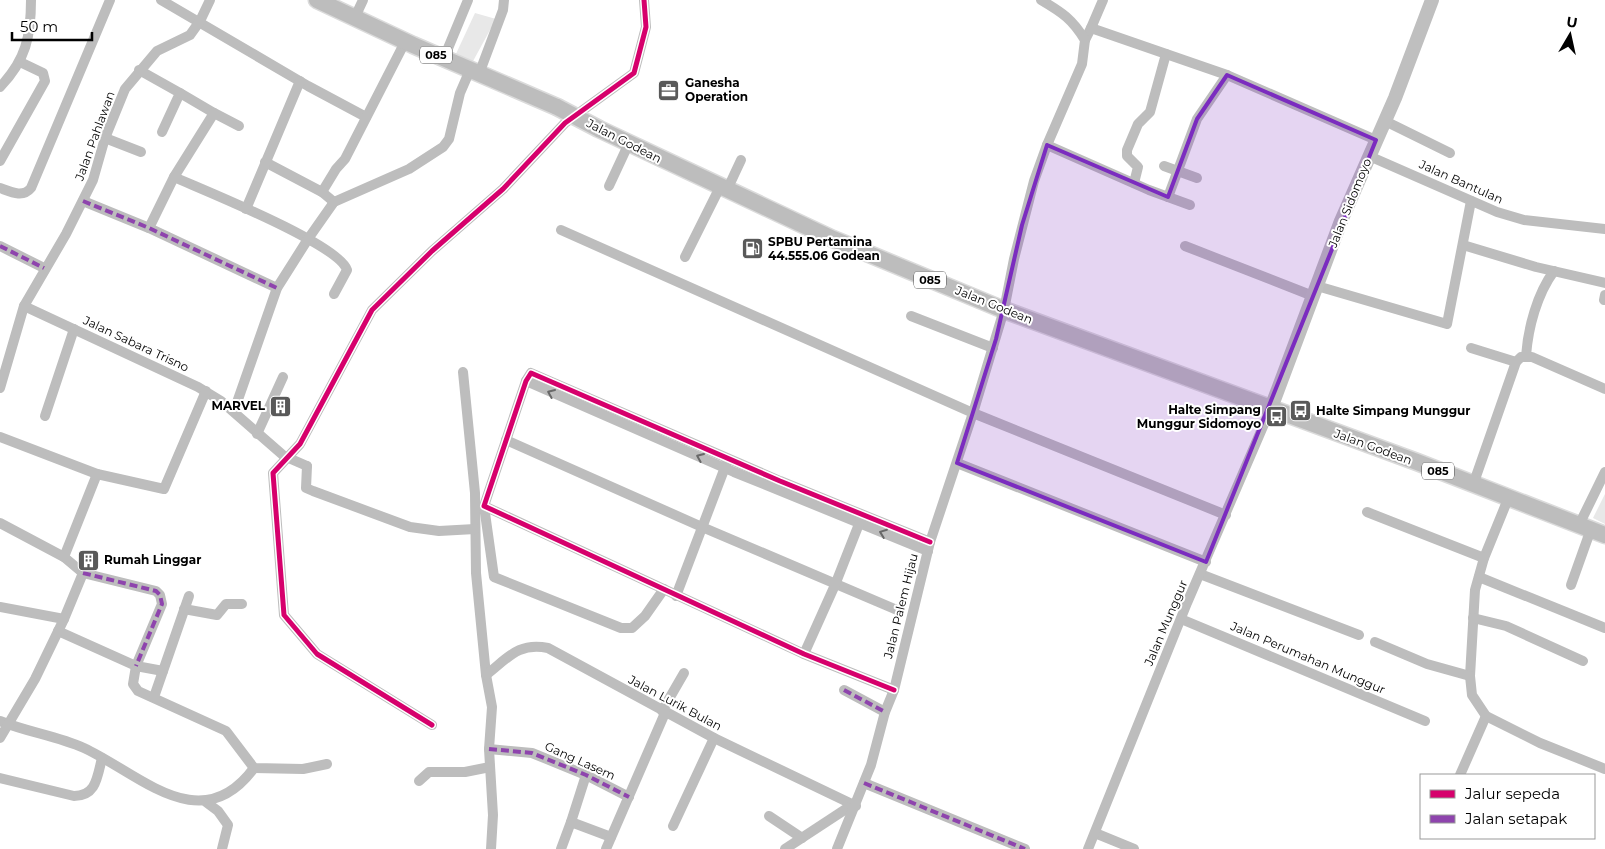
<svg xmlns="http://www.w3.org/2000/svg" width="1605" height="849" font-family="Montserrat,sans-serif">
<style>
.green{fill:#e8e8e8}
.lines{fill:none;stroke-linecap:round;stroke-linejoin:round}
.primary-casing{stroke:#dbdbdb;stroke-width:19}
.minor{stroke:#bdbdbd;stroke-width:10}
.secondary{stroke:#bfbfbf;stroke-width:14}
.primary{stroke:#bdbdbd;stroke-width:16}
.primary-bridge-casing{stroke:#dbdbdb;stroke-width:19;stroke-linecap:butt}
.minor-bridge{stroke:#bdbdbd;stroke-width:10}
.primary-bridge{stroke:#bdbdbd;stroke-width:16}
.quiet{stroke:#8e44ad;stroke-width:4;stroke-dasharray:8 4;stroke-linecap:butt}
.cycleway-casing{stroke:#fff;stroke-width:8}
.cycleway{stroke:#d6006c;stroke-width:5}
.oneway{stroke:#686868}
.marked{fill:#7b2cbf;fill-opacity:0.2;stroke:#7b2cbf;stroke-width:4;stroke-linejoin:round}
.labels{text-anchor:middle;stroke-width:4;stroke-linejoin:round;paint-order:stroke}
.shield{fill:#fff;stroke:#4c4c4c;stroke-width:1}
.shield-label{font-size:11px;font-weight:bold;fill:#000}
.poi-label{font-size:12px;font-weight:bold;fill:#000;stroke:#fff;text-anchor:start}
.street-label{font-size:12px;fill:#000;stroke:#fff}
</style>
<rect width="100%" height="100%" fill="#fff"/>
<!-- green -->
<g class="green">
<path d="M475,13L496,19L472,63L455,56Z"/>
<path d="M1605,494V524L1593,518Z"/>
</g>
<g class="lines">
<defs>
<g id="primary">
<path d="M317,0L413,45L557,107"/>
<path d="M599,129L833,239L1004,310L1417,462L1605,535"/>
</g>
</defs>
<!-- primary casing -->
<use href="#primary" class="primary-casing"/>
<!-- minor -->
<g class="minor">
<path d="M161,0L308,86L366,117"/>
<path d="M355,17L363,0"/>
<path d="M1091,28L1103,0"/>
<path d="M1085,40L1091,28L1227,75L1376,140"/>
<path d="M444,58L468,0"/>
<path d="M139,70L180,93L162,132"/>
<path d="M479,74L503,10L504,0"/>
<path d="M0,87C26,60 31,36 31,0"/>
<path d="M180,93L214,113"/>
<path d="M1385,121L1450,153"/>
<path d="M105,138L141,152"/>
<path d="M1047,145L1149,190L1190,205"/>
<path d="M1369,156L1497,212L1524,220L1605,229"/>
<path d="M0,161L45,81L43,73L20,62"/>
<path d="M265,162L322,192L334,202"/>
<path d="M1164,166L1197,178"/>
<path d="M174,177C203,190 339,244 347,270L334,294"/>
<path d="M1134,183L1138,167L1127,156V150L1138,124L1150,112L1166,54"/>
<path d="M609,186L629,143"/>
<path d="M0,188C11,192 23,198 31,188L110,0"/>
<path d="M727,190L741,160"/>
<path d="M322,192L336,169L345,159L405,42"/>
<path d="M1168,197L1197,119L1227,75"/>
<path d="M83,201L149,228L277,288"/>
<path d="M246,209L300,81"/>
<path d="M149,228L174,177L214,113L239,126"/>
<path d="M561,230L973,413L1226,515"/>
<path d="M1463,245L1536,267L1605,283"/>
<path d="M0,246L44,268"/>
<path d="M1185,246L1313,296"/>
<path d="M685,257L720,187"/>
<path d="M1317,286L1447,324L1471,201"/>
<path d="M1604,300L1605,295"/>
<path d="M24,306L198,387L221,401L284,456"/>
<path d="M911,316L993,348"/>
<path d="M1471,348L1516,362"/>
<path d="M1526,356C1528,328 1537,294 1554,271"/>
<path d="M463,372L475,493L476,573L486,675L492,707L489,749L493,815L491,849"/>
<path d="M526,381L734,472L928,551"/>
<path d="M0,388L24,306L66,234L93,180L105,138L125,89L157,51L190,35L200,21L210,0"/>
<path d="M234,411L277,288L308,239L334,202L409,169L443,147L449,139L460,93L470,70"/>
<path d="M45,416L74,329"/>
<path d="M257,434L283,377"/>
<path d="M0,437L97,474L164,489L206,391"/>
<path d="M506,440L702,527L897,610"/>
<path d="M957,463L1206,562"/>
<path d="M307,466L306,488L313,491L410,527L439,531L475,529"/>
<path d="M1473,485L1516,362L1521,357H1532L1605,389"/>
<path d="M1508,499L1484,558L1475,590L1470,676L1472,695L1486,716L1540,743L1605,769"/>
<path d="M484,506L494,577L621,628H632L645,616L664,589"/>
<path d="M1367,512L1484,558"/>
<path d="M0,523L64,557L83,573L156,591L160,595L162,604L136,666L163,671"/>
<path d="M1579,525L1605,472"/>
<path d="M64,557L97,474"/>
<path d="M1200,574L1359,635"/>
<path d="M1479,577L1605,628"/>
<path d="M1571,585L1591,529"/>
<path d="M676,596L727,462"/>
<path d="M0,607L64,619"/>
<path d="M184,609L217,615L226,604H242"/>
<path d="M1473,618L1506,626L1583,661"/>
<path d="M1181,619L1425,721"/>
<path d="M58,631L136,666L133,684L138,691L226,731L254,768L303,769L327,764"/>
<path d="M1375,642L1427,664L1470,676"/>
<path d="M804,654L835,585L859,524"/>
<path d="M486,675C508,658 518,642 548,648L714,738L856,806"/>
<path d="M844,690L885,712"/>
<path d="M894,690L804,654L484,506L526,381L531,373L780,481L930,542"/>
<path d="M154,697L189,596"/>
<path d="M662,711L684,673"/>
<path d="M0,721C27,732 57,736 84,748C140,774 201,840 254,768"/>
<path d="M432,725L317,654L284,615L273,473L300,444L372,310L432,251L503,189L565,123L634,73L646,27L644,0"/>
<path d="M0,738L35,679L64,619L83,573"/>
<path d="M489,749L532,753L586,775L629,797"/>
<path d="M1460,775L1486,716"/>
<path d="M0,778L74,796C96,796 97,778 102,758"/>
<path d="M419,781L429,772H465L490,767"/>
<path d="M864,783L1025,849"/>
<path d="M206,802L218,811L228,825L222,849"/>
<path d="M769,816L802,838"/>
<path d="M571,822L586,775"/>
<path d="M673,826L714,738"/>
<path d="M1095,833L1134,849"/>
<path d="M561,849L571,822L611,837"/>
<path d="M606,849L665,713"/>
<path d="M785,849L852,805"/>
<path d="M837,849L871,765L885,712L894,690L930,542L973,413L1004,310L1014,259L1034,181L1047,145L1082,64L1085,40C1072,19 1063,13 1041,0"/>
<path d="M1088,849L1187,603L1271,408"/>
</g>
<!-- secondary -->
<path class="secondary" d="M1271,408L1341,221L1395,98L1432,0"/>
<!-- primary -->
<use href="#primary" class="primary"/>
<defs>
<path id="primary-bridge" d="M557,107L599,129"/>
</defs>
<!-- primary-bridge casing -->
<use href="#primary-bridge" class="primary-bridge-casing"/>
<!-- minor-bridge -->
<path class="minor-bridge" d="M284,456L307,466"/>
<!-- primary-bridge -->
<use href="#primary-bridge" class="primary-bridge"/>
<!-- quiet -->
<g class="quiet">
<path d="M83,201L149,228L277,288"/>
<path d="M0,246L44,268"/>
<path d="M83,573L156,591L160,595L162,604L136,666"/>
<path d="M844,690L885,712"/>
<path d="M489,749L532,753L586,775L629,797"/>
<path d="M864,783L1025,849"/>
</g>
<defs>
<g id="cycleway">
<path d="M894,690L804,654L484,506L526,381L531,373L780,481L930,542"/>
<path d="M432,725L317,654L284,615L273,473L300,444L372,310L432,251L503,189L565,123L634,73L646,27L644,0"/>
</g>
</defs>
<!-- cycleway casing -->
<use href="#cycleway" class="cycleway-casing"/>
<!-- cycleway -->
<use href="#cycleway" class="cycleway"/>
</g>
<!-- one-way arrows -->
<defs><path id="oneway-chevron" d="M-2-3.5L2.5 0L-2 3.5" fill="none" stroke-width="1.6" stroke-linecap="round" stroke-linejoin="round" transform="scale(1.25)"/></defs>
<g class="oneway">
<use href="#oneway-chevron" transform="translate(551 393) rotate(-157)"/>
<use href="#oneway-chevron" transform="translate(700 457) rotate(-157)"/>
<use href="#oneway-chevron" transform="translate(883 533) rotate(-159)"/>
</g>
<!-- marked area -->
<path class="marked" d="M1227,75L1376,140L1206,562L957,463L996,339L1022,225L1047,145L1168,197L1197,119Z"/>
<!-- icons -->
<defs>
<symbol id="office-square" viewBox="-11 -11 22 22"><rect x="-9" y="-9" width="18" height="18" rx="4" fill="#595959" stroke="#fff"/><path d="M-6-3h4V-5.5h4V-3h4V5H-6ZM-1-4.5V-3h2v-1.5ZM-6 0V1H6V0Z" fill="#fff"/></symbol>
<symbol id="fuel-square" viewBox="-11 -11 22 22"><rect x="-9" y="-9" width="18" height="18" rx="4" fill="#595959" stroke="#fff"/><path d="M-5.5-6h7V0h2V4h1.3V-2.5L3-4.5l.8-.8L6-3V5H2.5V1h-1V6h-7ZM-4.2-4.7v3.2H.2V-4.7Z" fill="#fff"/></symbol>
<symbol id="building-square" viewBox="-11 -11 22 22"><rect x="-9" y="-9" width="18" height="18" rx="4" fill="#595959" stroke="#fff"/><path d="M-4-6H4V6H1V3H-1V6H-4ZM-2.5-4.3h1.7v1.8h-1.7ZM.8-4.3h1.7v1.8H.8ZM-2.5-1h1.7V.8h-1.7ZM.8-1h1.7V.8H.8Z" fill="#fff"/></symbol>
<symbol id="bus-square" viewBox="-11 -11 22 22"><rect x="-9" y="-9" width="18" height="18" rx="4" fill="#595959" stroke="#fff"/><path d="M-5-6H5V4H4V6H2V4H-2V6H-4V4H-5ZM-3.5-4V0h7V-4ZM-3.5 1.2v1.5H-2V1.2ZM2 1.2v1.5H3.5V1.2Z" fill="#fff"/></symbol>
</defs>
<g fill-rule="evenodd">
<use href="#office-square" x="656" y="78" width="25" height="25"/>
<use href="#fuel-square" x="740" y="236" width="25" height="25"/>
<use href="#building-square" x="268" y="394" width="25" height="25"/>
<use href="#bus-square" x="1288" y="398" width="25" height="25"/>
<use href="#bus-square" x="1264" y="404" width="25" height="25"/>
<use href="#building-square" x="76" y="548" width="25" height="25"/>
</g>
<g class="labels">
<!-- shield labels -->
<g class="shield">
<rect x="420" y="46.5" width="32" height="17" rx="4"/>
<rect x="914" y="271.5" width="32" height="17" rx="4"/>
<rect x="1422" y="462.5" width="32" height="17" rx="4"/>
</g>
<g class="shield-label">
<text x="436" y="59">085</text>
<text x="930" y="284">085</text>
<text x="1438" y="475">085</text>
</g>
<!-- poi labels -->
<g class="poi-label">
<text x="685" y="87">Ganesha<tspan x="685" dy="14">Operation</tspan></text>
<text x="768" y="246">SPBU Pertamina<tspan x="768" dy="14">44.555.06 Godean</tspan></text>
<text x="265" y="410" text-anchor="end">MARVEL</text>
<text x="1261" y="414" text-anchor="end">Halte Simpang<tspan x="1261" dy="14">Munggur Sidomoyo</tspan></text>
<text x="1316" y="415">Halte Simpang Munggur</text>
<text x="104" y="564">Rumah Linggar</text>
</g>
<!-- street labels -->
<g class="street-label">
<text transform="translate(95 136) rotate(-70)" y="4">Jalan Pahlawan</text>
<text transform="translate(624 141) rotate(27)" y="4">Jalan Godean</text>
<text transform="translate(1461 182) rotate(24)" y="4">Jalan Bantulan</text>
<text transform="translate(1350 203) rotate(-68)" y="4">Jalan Sidomoyo</text>
<text transform="translate(994 305) rotate(22)" y="4">Jalan Godean</text>
<text transform="translate(136 344) rotate(25)" y="4">Jalan Sabara Trisno</text>
<text transform="translate(1373 447) rotate(20)" y="4">Jalan Godean</text>
<text transform="translate(901 606) rotate(-76)" y="4">Jalan Palem Hijau</text>
<text transform="translate(1166 623) rotate(-67)" y="4">Jalan Munggur</text>
<text transform="translate(1308 658) rotate(23)" y="4">Jalan Perumahan Munggur</text>
<text transform="translate(675 703) rotate(28)" y="4">Jalan Lurik Bulan</text>
<text transform="translate(580 761) rotate(24)" y="4">Gang Lasem</text>
</g>
</g>
<!-- legend -->
<rect x="1420" y="774" width="175" height="65" fill="#ffffff" stroke="#999999"/>
<rect x="1430" y="790" width="25" height="8" fill="#d6006c" stroke="#999999"/>
<text x="1465" y="799" font-size="15" fill="#000000">Jalur sepeda</text>
<rect x="1430" y="815" width="25" height="8" fill="#8e44ad" stroke="#999999"/>
<text x="1465" y="824" font-size="15" fill="#000000">Jalan setapak</text>
<!-- north arrow -->
<g transform="translate(1570 35) rotate(9)" stroke="#ffffff" stroke-width="4" paint-order="stroke">
<path d="M0-4L9 19L0 12L-9 19Z" fill="#000000"/>
<text y="-8" font-size="14" font-weight="bold" text-anchor="middle" fill="#000000">U</text>
</g>
<!-- scale -->
<path d="M12 32v8h80v-8" fill="none" stroke="#000000" stroke-width="2.5"/>
<text x="20" y="32" font-size="15" fill="#000000" stroke="#ffffff" stroke-width="4" paint-order="stroke">50 m</text>
</svg>
